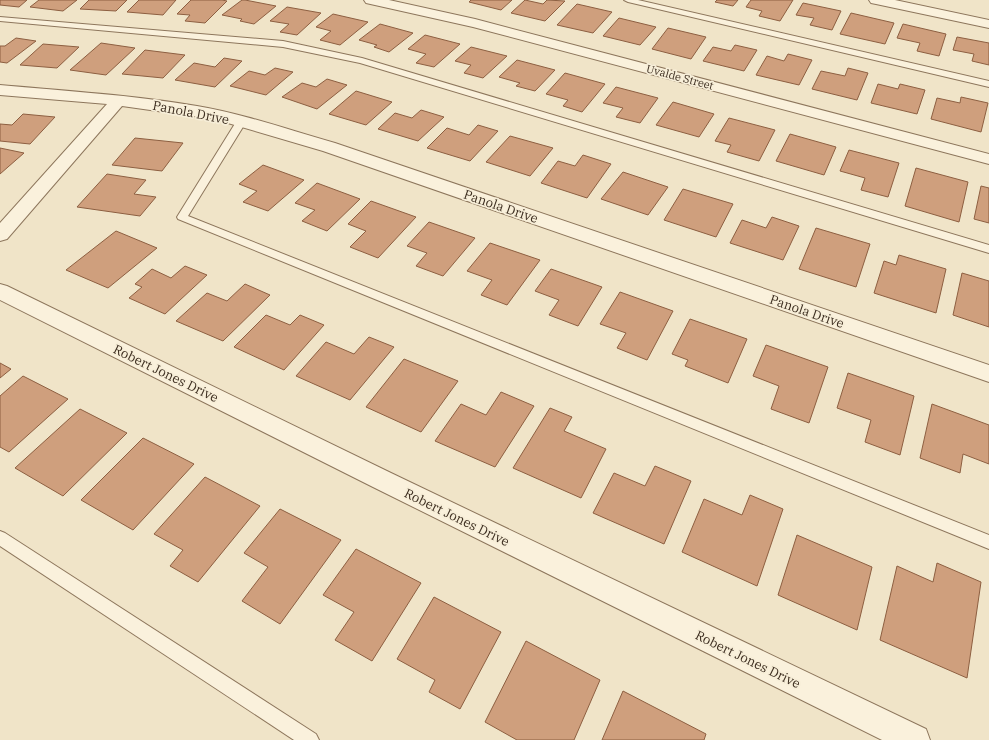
<svg xmlns="http://www.w3.org/2000/svg" width="989" height="740" font-family="'IBM Plex Serif',serif">
<style>
.building{fill:#cf9f7d;stroke:#8d5f41}
.lines{fill:none;stroke-linecap:round;stroke-linejoin:round}
.service-casing{stroke:#8d765c;stroke-width:2}
.minor-casing{stroke:#8d765c;stroke-width:2}
.service{fill:#faf1dc;fill-rule:evenodd}
.minor{fill:#faf1dc;fill-rule:evenodd}
.labels{text-anchor:middle;stroke-width:3.5;stroke-linejoin:round;paint-order:stroke}
.far-street-label{font-size:11px;fill:#3d2e20;stroke:#f7eed8}
.street-label{font-size:13px;fill:#3d2e20;stroke:#f7eed8}
</style>
<rect width="100%" height="100%" fill="#f0e4c8"/>
<!-- building -->
<g class="building">
<path d="M0,0H27L19,7L0,5Z"/>
<path d="M39,0H77L63,11L30,7Z"/>
<path d="M89,0H127L116,11L80,9Z"/>
<path d="M139,0H176L163,15L127,12Z"/>
<path d="M191,0H222L227,1L205,23L185,21L190,15L177,14Z"/>
<path d="M242,0H245L276,6L254,24L240,21L242,19L222,15Z"/>
<path d="M471,0H512L501,10L469,2Z"/>
<path d="M525,0L543,4L547,0L565,1L545,21L511,13Z"/>
<path d="M717,0H738L733,6L715,2Z"/>
<path d="M751,0H793L780,21L759,16L762,11L746,7Z"/>
<path d="M803,3L841,11L832,30L810,25L814,18L796,15Z"/>
<path d="M577,4L612,12L593,33L557,25Z"/>
<path d="M287,7L321,13L297,35L280,32L289,24L270,21Z"/>
<path d="M851,13L894,23L885,44L840,34Z"/>
<path d="M333,14L368,22L340,45L320,40L331,31L316,27Z"/>
<path d="M619,18L656,27L640,45L603,36Z"/>
<path d="M380,24L413,33L389,52L374,47L377,45L359,40Z"/>
<path d="M903,24L946,34L939,56L917,51L920,43L897,38Z"/>
<path d="M668,28L706,37L691,59L652,49Z"/>
<path d="M425,35L460,44L434,67L416,63L426,54L408,49Z"/>
<path d="M957,37L989,43V65L972,61L974,54L953,50Z"/>
<path d="M16,38L36,41L7,63L0,62V46H5Z"/>
<path d="M101,43L135,48L106,75L70,70Z"/>
<path d="M43,44L79,47L57,68L20,65Z"/>
<path d="M735,45L757,50L744,71L703,61L713,47L731,51Z"/>
<path d="M471,47L507,56L483,78L464,73L471,65L455,61Z"/>
<path d="M145,50L185,55L163,78L122,74Z"/>
<path d="M788,54L812,60L799,85L756,75L767,56L784,61Z"/>
<path d="M224,58L242,61L215,87L175,80L194,63L215,67Z"/>
<path d="M517,60L555,70L535,91L516,86L520,83L499,77Z"/>
<path d="M275,68L293,72L266,95L230,86L249,71L265,75Z"/>
<path d="M848,68L868,73L857,100L812,89L821,71L845,76Z"/>
<path d="M565,73L605,84L582,112L563,106L568,100L546,94Z"/>
<path d="M327,79L347,85L317,109L282,97L302,83L316,87Z"/>
<path d="M878,84L898,89L900,84L925,90L917,114L871,103Z"/>
<path d="M616,87L658,98L640,123L616,117L623,108L603,103Z"/>
<path d="M356,91L392,102L366,125L329,114Z"/>
<path d="M961,97L988,103L981,132L931,119L937,98L960,103Z"/>
<path d="M673,102L714,114L699,137L656,125Z"/>
<path d="M421,110L444,117L418,141L378,129L395,113L412,118Z"/>
<path d="M23,114L55,117L30,144L0,141V124L12,125Z"/>
<path d="M729,118L775,130L759,161L727,152L731,145L715,141Z"/>
<path d="M478,125L498,131L470,161L427,148L447,128L469,135Z"/>
<path d="M790,134L836,147L824,175L776,161Z"/>
<path d="M510,136L553,148L530,176L486,162Z"/>
<path d="M135,138L183,143L162,171L112,165Z"/>
<path d="M0,148L24,153L0,174Z"/>
<path d="M849,150L899,163L888,197L861,190L865,178L840,171Z"/>
<path d="M583,155L611,164L587,198L541,183L558,161L575,166Z"/>
<path d="M263,165L304,180L268,211L243,202L257,191L239,184Z"/>
<path d="M916,168L968,182L959,222L905,206Z"/>
<path d="M623,172L668,187L648,215L601,199Z"/>
<path d="M107,174L146,180L134,194L156,197L140,216L77,207Z"/>
<path d="M317,183L360,199L327,231L302,221L315,210L295,203Z"/>
<path d="M981,186L989,188V223L974,219Z"/>
<path d="M683,189L733,204L716,237L664,220Z"/>
<path d="M371,201L416,217L378,258L350,247L366,231L348,224Z"/>
<path d="M772,217L799,226L783,260L730,243L742,220L766,228Z"/>
<path d="M429,222L475,238L443,276L416,266L427,253L407,246Z"/>
<path d="M816,228L870,244L856,287L799,269Z"/>
<path d="M116,231L157,248L108,288L66,270Z"/>
<path d="M490,243L540,260L507,305L481,295L492,280L467,271Z"/>
<path d="M899,255L946,269L936,313L874,293L884,261L896,265Z"/>
<path d="M185,266L207,275L165,314L129,298L142,287L135,284L152,269L171,278Z"/>
<path d="M551,269L602,287L578,326L549,315L559,300L535,291Z"/>
<path d="M962,273L989,281V327L953,315Z"/>
<path d="M245,284L270,295L223,341L176,321L207,293L227,301Z"/>
<path d="M620,292L673,311L647,360L617,348L626,333L600,324Z"/>
<path d="M266,315L290,325L300,315L324,325L284,370L234,347Z"/>
<path d="M690,319L747,339L728,383L685,366L688,360L672,354Z"/>
<path d="M369,337L394,347L350,400L296,376L326,342L354,354Z"/>
<path d="M766,345L828,367L809,423L771,409L779,386L753,376Z"/>
<path d="M404,359L458,381L421,432L366,407Z"/>
<path d="M0,363L11,369L0,378Z"/>
<path d="M848,373L914,396L900,455L865,442L871,420L837,408Z"/>
<path d="M23,376L68,399L9,452L0,447V396Z"/>
<path d="M501,392L534,406L495,467L435,441L461,404L486,415Z"/>
<path d="M932,404L989,425V464L963,454L960,473L920,458Z"/>
<path d="M550,408L572,417L564,431L606,449L581,498L513,468Z"/>
<path d="M80,409L127,433L63,496L15,468Z"/>
<path d="M143,438L194,464L133,530L81,500Z"/>
<path d="M655,466L691,481L664,544L593,513L614,473L645,486Z"/>
<path d="M205,477L260,506L198,582L170,566L183,550L154,534Z"/>
<path d="M750,495L783,509L757,586L682,552L704,499L742,515Z"/>
<path d="M280,509L341,540L280,624L242,601L268,567L244,553Z"/>
<path d="M797,535L872,567L857,630L778,595Z"/>
<path d="M356,549L421,583L372,661L335,640L354,612L323,595Z"/>
<path d="M937,563L981,582L967,678L880,640L897,566L933,582Z"/>
<path d="M434,597L501,632L460,709L429,692L435,680L397,659Z"/>
<path d="M526,641L600,680L574,740H517L485,722Z"/>
<path d="M623,691L706,734L704,740H602Z"/>
</g>
<g class="lines">
<defs>
<g id="service">
<path d="M624,0H638L989,81V87L628,2Z"/>
<path d="M0,17L283,41L362,58L989,245V253L360,63L283,47L0,21Z"/>
<path d="M241,119L246,122L188,216L989,535V549L178,219L177,217L236,122Z"/>
<path d="M0,531L5,533L316,734L319,740H294L0,546Z"/>
</g>
<g id="minor">
<path d="M364,0H389L475,19L989,154V164L473,27L366,3Z"/>
<path d="M869,0H895L989,20V28L876,4L871,3Z"/>
<path d="M0,85C66,91 132,95 197,106C244,114 289,130 335,143L989,365V382L323,151L214,119L122,106L7,239L0,241V223L107,104L0,95Z"/>
<path d="M0,284L7,286L391,473L926,729L930,740H882L373,487L0,300Z"/>
</g>
</defs>
<!-- service casing -->
<use href="#service" class="service-casing"/>
<!-- minor casing -->
<use href="#minor" class="minor-casing"/>
<!-- service -->
<use href="#service" class="service"/>
<!-- minor -->
<use href="#minor" class="minor"/>
</g>
<g class="labels">
<!-- far-street labels -->
<g class="far-street-label">
<text transform="translate(680 77) rotate(15)" y="4">Uvalde Street</text>
</g>
<!-- street labels -->
<g class="street-label">
<text transform="translate(191 112) rotate(11)" y="5">Panola Drive</text>
<text transform="translate(501 206) rotate(19)" y="5">Panola Drive</text>
<text transform="translate(807 311) rotate(19)" y="5">Panola Drive</text>
<text transform="translate(166 373) rotate(26)" y="5">Robert Jones Drive</text>
<text transform="translate(457 517) rotate(26)" y="5">Robert Jones Drive</text>
<text transform="translate(748 659) rotate(26)" y="5">Robert Jones Drive</text>
</g>
</g>
</svg>
